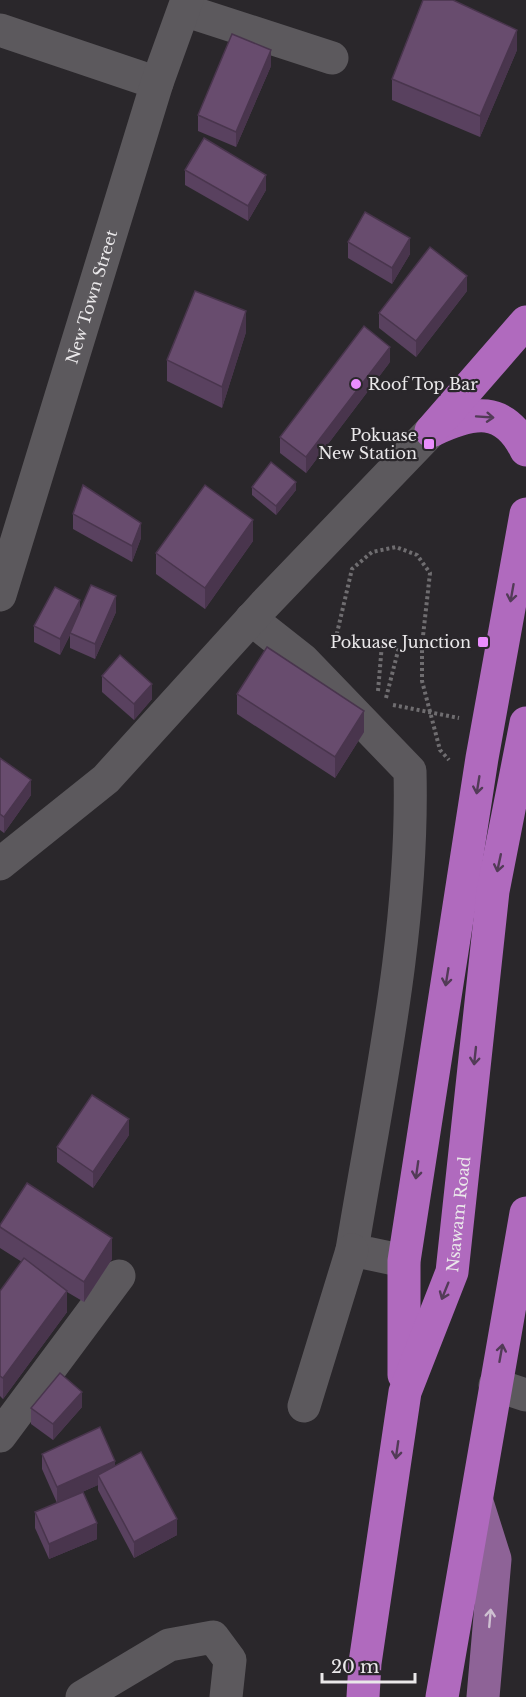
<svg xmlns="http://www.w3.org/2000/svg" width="526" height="1697" font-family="'Libre Baskerville',serif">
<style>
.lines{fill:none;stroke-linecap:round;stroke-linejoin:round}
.path{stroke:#6f6d70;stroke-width:4;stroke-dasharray:3 3;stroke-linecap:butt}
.minor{stroke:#5c595d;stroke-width:33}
.major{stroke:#8e6397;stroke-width:33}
.highway{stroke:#b06abe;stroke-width:33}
.wall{fill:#59415f}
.shaded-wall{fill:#49354d}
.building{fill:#684c6e;stroke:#49354d;stroke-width:1.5}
.oneway{stroke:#523b57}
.oneway2{stroke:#cec0d1}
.poi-dot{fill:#ea8dfd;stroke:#2a272b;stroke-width:2}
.labels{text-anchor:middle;stroke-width:4.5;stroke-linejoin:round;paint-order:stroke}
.street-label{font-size:16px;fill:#eae8ea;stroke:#2a272b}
.poi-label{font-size:16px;fill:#eae8ea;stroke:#2a272b;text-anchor:end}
</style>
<rect width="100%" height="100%" fill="#2a272b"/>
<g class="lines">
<!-- path -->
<g class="path">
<path d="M334,646L352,569L372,552L396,547L417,555L430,573L422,645V681L440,750L449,760"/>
<path d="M378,691L382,644L399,647L386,698"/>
<path d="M393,705L459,718"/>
</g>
<!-- minor -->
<g class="minor">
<path d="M184,10L332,58"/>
<path d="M0,30L157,83"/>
<path id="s1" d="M0,595L157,83L187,0"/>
<path d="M251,619L303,660L410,771C414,932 378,1091 352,1250L404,1261"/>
<path d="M0,864L106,779L264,605L431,431"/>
<path d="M495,1385L526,1395"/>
<path d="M304,1406L352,1250"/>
<path d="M0,1436L119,1276"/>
<path d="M82,1697L169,1645L213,1637L230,1660L226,1697"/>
</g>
<!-- major -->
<path class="major" d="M477,1502L495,1559L483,1697"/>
<!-- highway -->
<g class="highway">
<path d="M433,430C473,411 504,405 526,450"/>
<path d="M431,431L526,322"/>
<path d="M404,1375V1261L482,758L526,514"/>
<path id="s2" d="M363,1697L365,1663L405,1392L452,1272L493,891L526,723"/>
<path d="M442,1697L526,1213"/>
</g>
</g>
<!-- wall -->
<g class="wall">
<path d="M517,50L480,137L392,100V79Z"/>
<path d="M271,66L236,147L198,131V115Z"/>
<path d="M185,170L266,190L248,221L185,185Z"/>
<path d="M348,242L410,254L392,284L348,258Z"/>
<path d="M467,291L416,357L379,328V313Z"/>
<path d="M246,332L222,408L167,381V360Z"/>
<path d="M390,362L306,473L280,453V437Z"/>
<path d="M252,487L296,490L276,515L252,495Z"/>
<path d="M73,514L141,538L132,562L73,529Z"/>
<path d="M253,541L205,609L156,574V553Z"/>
<path d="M80,611L116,612L95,659L70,648V635L60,655L34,642V626Z"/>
<path d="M102,676L152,699L134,720L102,692Z"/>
<path d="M237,694L364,732L335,778L237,714Z"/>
<path d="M0,758L31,795L4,833L0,830Z"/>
<path d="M129,1135L93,1188L57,1162V1147Z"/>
<path d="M0,1225L112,1259L84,1302L67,1292V1312L3,1399L0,1396V1291L22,1262L0,1248Z"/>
<path d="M82,1407L53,1440L31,1424V1408Z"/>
<path d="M42,1454L115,1465L177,1535L134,1558L98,1490V1485L57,1503L42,1469Z"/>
<path d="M35,1512L97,1539L49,1559L35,1528Z"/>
</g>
<!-- shaded-wall -->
<g class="shaded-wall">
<path d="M517,30V50L480,137V116Z"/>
<path d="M271,50V66L236,147V132Z"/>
<path d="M266,175V190L248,221V206Z"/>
<path d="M410,238V254L392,284V268Z"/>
<path d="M467,276V291L416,357V341Z"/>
<path d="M246,311V332L222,408V387Z"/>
<path d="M390,347V362L306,473V457Z"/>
<path d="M296,482V490L276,515V506Z"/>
<path d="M253,520V541L205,609V588Z"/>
<path d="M141,523V538L132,562V546Z"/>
<path d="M116,596V612L95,659V644Z"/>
<path d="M80,600V615L70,633V635L60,655V639Z"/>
<path d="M152,684V699L134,720V704Z"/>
<path d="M364,711V732L335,778V757Z"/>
<path d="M31,780V795L4,833V817Z"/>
<path d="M129,1119V1135L93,1188V1172Z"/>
<path d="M112,1238V1259L84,1302V1282Z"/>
<path d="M67,1291V1312L3,1399V1378Z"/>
<path d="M82,1392V1407L53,1440V1424Z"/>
<path d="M115,1461V1476L98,1475V1485L57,1503V1487Z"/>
<path d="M177,1519V1535L134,1558V1542Z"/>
<path d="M97,1523V1539L49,1559V1544Z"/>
</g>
<!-- building -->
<g class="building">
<path d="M423,0H453L517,30L480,116L392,79Z"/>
<path d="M232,34L271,50L236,132L198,115Z"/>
<path d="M204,138L266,175L248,206L185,170Z"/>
<path d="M365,212L410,238L392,268L348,242Z"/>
<path d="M430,247L467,276L416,341L379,313Z"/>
<path d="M195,291L246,311L222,387L167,360Z"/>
<path d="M364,326L390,347L306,457L280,437Z"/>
<path d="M271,462L296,482L276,506L252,487Z"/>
<path d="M83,485L141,523L132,546L73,514Z"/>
<path d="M205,485L253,520L205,588L156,553Z"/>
<path d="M91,585L116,596L95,644L70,633Z"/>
<path d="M55,587L80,600L60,639L34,626Z"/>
<path d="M267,647L364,711L335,757L237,694Z"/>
<path d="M120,655L152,684L134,704L102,676Z"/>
<path d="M0,758L31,780L4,817L0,814Z"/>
<path d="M92,1095L129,1119L93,1172L57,1147Z"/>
<path d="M27,1183L112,1238L84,1282L0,1227V1225Z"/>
<path d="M24,1258L67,1291L3,1378L0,1376V1291Z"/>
<path d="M60,1373L82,1392L53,1424L31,1408Z"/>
<path d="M100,1427L115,1461L57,1487L42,1454Z"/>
<path d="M141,1452L177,1519L134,1542L98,1475Z"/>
<path d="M83,1492L97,1523L49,1544L35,1512Z"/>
</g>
<!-- one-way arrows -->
<defs><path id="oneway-shaft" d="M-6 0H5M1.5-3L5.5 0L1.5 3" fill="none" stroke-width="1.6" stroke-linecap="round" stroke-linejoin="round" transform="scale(1.5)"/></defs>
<g class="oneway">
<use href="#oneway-shaft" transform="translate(485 417) rotate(4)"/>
<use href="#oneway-shaft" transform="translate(512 593) rotate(100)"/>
<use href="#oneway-shaft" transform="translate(478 785) rotate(99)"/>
<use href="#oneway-shaft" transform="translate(499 863) rotate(102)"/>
<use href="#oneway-shaft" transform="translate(447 977) rotate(99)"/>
<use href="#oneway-shaft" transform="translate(475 1056) rotate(96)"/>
<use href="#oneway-shaft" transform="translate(417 1170) rotate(98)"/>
<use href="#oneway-shaft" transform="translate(445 1291) rotate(112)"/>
<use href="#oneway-shaft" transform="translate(501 1353) rotate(-80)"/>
<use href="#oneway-shaft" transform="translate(397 1450) rotate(98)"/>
</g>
<use class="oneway2" href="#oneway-shaft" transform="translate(490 1618) rotate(-85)"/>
<!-- markers -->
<g class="poi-dot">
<circle cx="356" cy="384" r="6"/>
<rect x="423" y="438" width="12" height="12" rx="3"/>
<rect x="477" y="636" width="12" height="12" rx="3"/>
</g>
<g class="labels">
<!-- street labels -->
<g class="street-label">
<text dy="6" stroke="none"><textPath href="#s1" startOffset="312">New Town Street</textPath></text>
<text dy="6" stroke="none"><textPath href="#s2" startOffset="495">Nsawam Road</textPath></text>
</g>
<!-- poi labels -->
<g class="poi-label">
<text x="368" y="390" text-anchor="start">Roof Top Bar</text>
<text x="417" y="441">Pokuase<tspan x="417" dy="18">New Station</tspan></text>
<text x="471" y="648">Pokuase Junction</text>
</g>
</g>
<!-- scale -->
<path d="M322 1673v9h93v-9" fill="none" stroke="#eae8ea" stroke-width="3"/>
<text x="331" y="1673" font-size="18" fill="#eae8ea" stroke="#2a272b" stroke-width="4.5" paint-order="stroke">20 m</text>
</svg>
